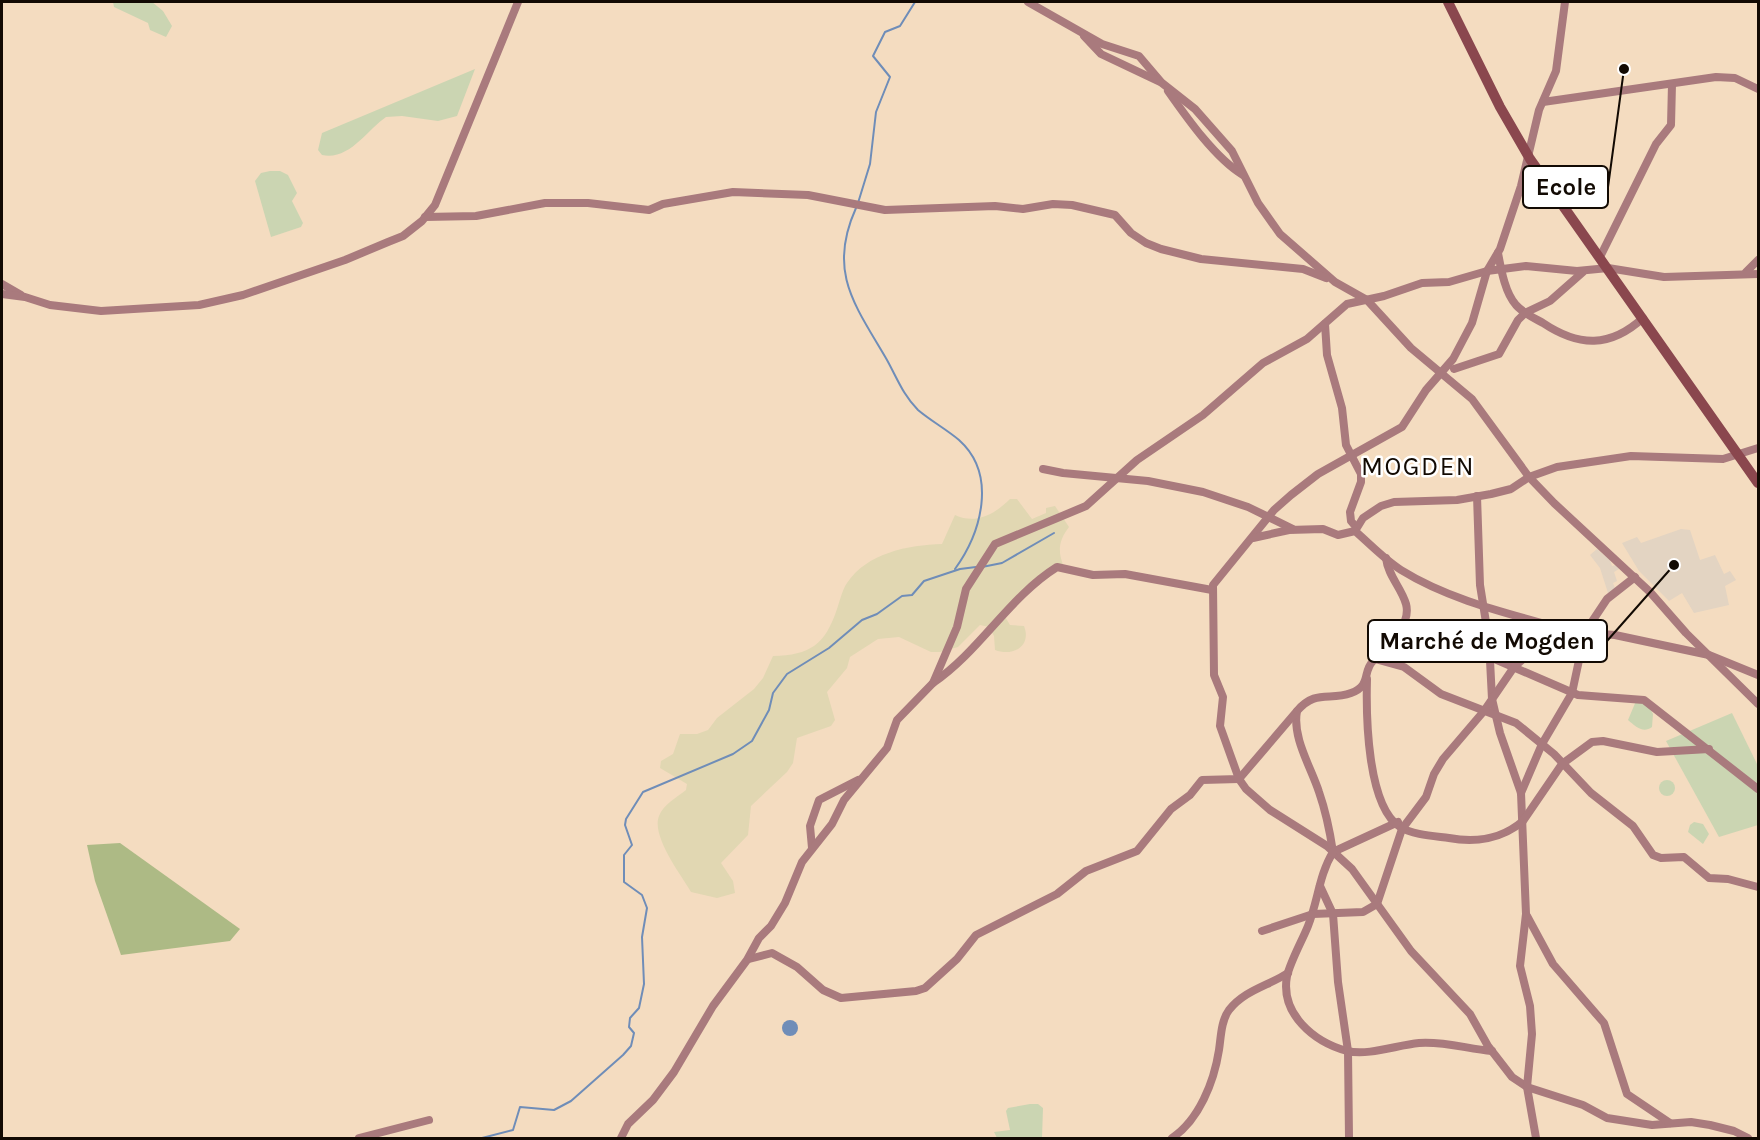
<svg xmlns="http://www.w3.org/2000/svg" width="1760" height="1140" font-family="Karla,sans-serif">
<style>
.commercial{fill:#e3d4c2}
.green{fill:#cbd5b2}
.forest{fill:#adba85}
.sand{fill:#e1d7b2}
.water{fill:#6f8db8}
.lines{fill:none;stroke-linecap:round;stroke-linejoin:round}
.stream{stroke:#6f8db8;stroke-width:2}
.street{stroke:#a97a7d;stroke-width:8}
.secondary{stroke:#8a474e;stroke-width:10}
.labels{text-anchor:middle;stroke-width:5;stroke-linejoin:round;paint-order:stroke}
.quarter-label{font-size:26px;letter-spacing:1.5px;fill:#120a03;stroke:#fff}
.leader{fill:none;stroke:#120a03;stroke-width:2}
.callout-dot{fill:#120a03;stroke:#fff;stroke-width:2}
.callout{fill:#fff;stroke:#120a03;stroke-width:2}
.callout-label{font-size:24px;text-anchor:middle;font-weight:bold;fill:#120a03}
</style>
<rect width="100%" height="100%" fill="#f4dcc0"/>
<!-- commercial -->
<g class="commercial">
<path d="M1681,529L1690,530L1700,560L1715,555L1724,574L1730,571L1736,580L1725,586L1729,605L1694,613L1682,593L1669,601L1639,571L1622,543L1637,537L1641,543Z"/>
<path d="M1597,549L1610,560L1612,566L1616,565L1619,569L1614,572L1617,581L1613,583L1616,591L1608,593L1600,568L1590,555Z"/>
</g>
<!-- green -->
<g class="green">
<path d="M113,2H152L163,11L172,26L166,37L150,30L148,23L114,7Z"/>
<path d="M475,69L457,116L438,121L402,116L386,117C367,130 349,161 322,155L318,150L322,133Z"/>
<path d="M270,171H280L288,175L297,193L292,201L303,223L301,227L271,237L255,181L261,173Z"/>
<path d="M1636,701L1648,704L1653,714L1652,727C1643,734 1635,726 1628,720Z"/>
<path d="M1732,713L1758,766V825L1719,837L1666,741Z"/>
<circle cx="1667" cy="788" r="8"/>
<path d="M1694,822L1703,824L1709,834L1703,844L1688,832L1690,825Z"/>
<path d="M1030,1104H1038L1043,1108L1042,1138H997L994,1132L1010,1130L1006,1111L1008,1108Z"/>
</g>
<!-- forest -->
<path class="forest" d="M120,843L240,929L230,941L121,955L95,881L87,845Z"/>
<!-- sand -->
<path class="sand" d="M1010,499H1017L1032,519L1046,513V508L1055,506L1069,527C1059,540 1057,551 1064,567H1057L1004,615L1010,625L1024,626C1032,646 1013,657 995,650L994,636L989,627L980,625L958,647L940,652H931L899,637L878,639L850,657L847,668L827,692L835,720L831,726L797,738L793,763L787,772L751,806L748,835L721,863L733,881L735,893L717,898L691,892C681,875 651,836 659,816C663,805 677,797 686,790L687,784L660,768L661,761L673,754L680,734H697L708,730L717,718L754,689L763,678L773,656C810,655 825,645 837,609C840,601 842,590 847,583C867,553 908,545 942,544L955,515C976,525 995,514 1010,499Z"/>
<!-- water -->
<circle class="water" cx="790" cy="1028" r="8"/>
<g class="lines">
<!-- stream -->
<g class="stream">
<path d="M858,203L870,164L876,112L890,77L873,56L885,32L900,26L915,2"/>
<path d="M856,208C827,272 855,305 887,360C897,378 903,395 918,410C931,421 946,429 959,440C998,475 981,533 955,569"/>
<path d="M982,567L1002,563L1054,533"/>
<path d="M482,1138L513,1130L520,1107L554,1110L571,1101L623,1055L631,1046L634,1033L629,1027L630,1018L639,1008L644,984L642,937L647,908L642,895L624,882V855L632,845L625,825L626,819L643,792L733,754L752,741L769,710L773,693L787,674L829,648L862,620L877,614L902,596L912,595L924,581L960,569L976,567"/>
</g>
<!-- street -->
<g class="street">
<path d="M1028,2L1102,44L1139,56L1162,83L1195,109L1232,151L1258,203L1280,234L1335,282L1367,300L1411,348L1472,399L1529,477L1554,503L1650,592L1686,633L1758,704"/>
<path d="M1565,2L1556,71L1539,110L1521,186L1500,249L1487,271L1472,323L1453,359L1426,390L1402,427L1318,474L1291,495L1274,510L1213,585L1214,675L1223,697L1220,726L1239,779L1246,789L1270,810L1327,846L1352,869L1411,951L1470,1014L1488,1046L1512,1077L1527,1087L1583,1105L1607,1118L1652,1125L1691,1122L1710,1125L1734,1131L1748,1138"/>
<path d="M1084,36L1101,54L1160,82"/>
<path d="M1168,91C1187,118 1215,158 1243,175"/>
<path d="M1543,102L1716,77L1735,78L1758,89"/>
<path d="M425,217L476,216L545,203H588L649,210L663,204L733,192L808,195L885,210L995,206L1023,209L1053,204L1072,205L1115,215L1131,233L1146,243L1161,249L1201,259L1303,269L1326,278"/>
<path d="M1498,253C1501,269 1505,293 1516,305C1523,313 1534,318 1543,323C1579,347 1610,348 1643,318"/>
<path d="M1600,257L1656,144L1671,125L1672,84"/>
<path d="M1746,272L1758,260"/>
<path d="M2,284L21,295"/>
<path d="M2,294L25,297L50,305L101,311L199,305L243,295L345,260L388,242L403,236L422,221L435,205L518,2"/>
<path d="M1325,324L1327,355L1342,408L1346,445L1361,474V482L1350,512L1351,521L1356,527"/>
<path d="M1454,369L1499,354L1518,320L1525,313L1550,301L1583,272"/>
<path d="M1043,469L1063,473L1148,481L1203,492L1248,507L1293,529"/>
<path d="M1477,496L1480,585L1489,641L1492,699L1500,733L1521,793L1526,914L1520,966L1530,1006L1532,1034L1527,1087L1536,1138"/>
<path d="M1355,531L1363,518L1381,506L1394,502L1457,500L1491,494L1511,489L1529,477L1557,467L1631,456L1723,459L1758,448"/>
<path d="M1253,538L1289,530L1323,529L1338,535L1355,531C1370,544 1384,559 1401,570C1451,601 1511,614 1567,630"/>
<path d="M1386,558C1388,576 1401,587 1406,604C1412,626 1385,648 1373,661C1362,672 1372,685 1351,693C1329,701 1316,689 1297,711C1292,738 1311,767 1319,792C1326,812 1330,832 1333,852L1398,822"/>
<path d="M1393,642L1490,657L1578,695L1644,700L1758,789"/>
<path d="M1375,659L1404,667L1441,694L1516,723L1554,754L1591,793L1633,826L1653,855L1661,858L1684,857L1709,878L1728,879L1758,887"/>
<path d="M1367,679C1366,715 1367,806 1400,827C1413,835 1434,836 1449,838C1475,843 1502,839 1523,821L1562,764L1592,742L1603,741L1657,752L1709,749"/>
<path d="M933,683C980,651 1009,597 1057,567L1093,575L1125,574L1212,590"/>
<path d="M1521,793L1542,744L1572,693L1585,632L1607,599L1635,577"/>
<path d="M812,848L810,826L819,800L858,780"/>
<path d="M1333,852C1319,875 1318,901 1308,926C1302,941 1291,960 1287,976C1280,1014 1314,1042 1347,1051C1369,1056 1397,1045 1419,1043C1444,1041 1468,1049 1492,1051"/>
<path d="M1320,886L1333,914L1338,982L1348,1051L1349,1138"/>
<path d="M1527,916L1553,964L1604,1023L1627,1094L1670,1123"/>
<path d="M1262,931L1313,914L1363,912L1377,904L1402,829L1426,797L1434,774L1443,759L1484,711L1514,667L1548,637L1572,632L1615,635L1709,655L1758,675"/>
<path d="M749,959L772,953L797,967L823,990L841,998L916,991L925,988L957,959L976,935L1057,894L1086,871L1137,851L1171,809L1190,795L1202,780L1239,779L1297,711"/>
<path d="M359,1138L429,1120"/>
<path d="M621,1138L628,1124L653,1100L674,1072L713,1006L747,960L759,938L771,926L785,903L802,862L832,824L844,800L887,748L897,720L933,683L957,627L966,589L995,544L1086,506L1137,460L1203,415L1263,363L1307,339L1347,304L1384,296L1422,283L1449,282L1487,271L1526,266L1577,271L1608,268L1664,277L1758,274"/>
<path d="M1172,1138C1199,1120 1214,1082 1219,1050C1221,1037 1221,1021 1229,1010C1245,990 1268,986 1288,973"/>
</g>
<!-- secondary -->
<path class="secondary" d="M1448,2L1500,107L1530,159L1758,483"/>
</g>
<g class="labels">
<!-- quarter labels -->
<g class="quarter-label">
<text x="1418" y="475">MOGDEN</text>
</g>
</g>
<!-- callouts -->
<path class="leader" d="M1624 69L1608 187M1674 565L1607 641"/>
<g class="callout-dot">
<circle cx="1624" cy="69" r="6"/>
<circle cx="1674" cy="565" r="6"/>
</g>
<g class="callout">
<rect x="1523" y="166" width="85" height="42" rx="6"/>
<rect x="1368" y="620" width="239" height="42" rx="6"/>
</g>
<g class="callout-label">
<text x="1566" y="195">Ecole</text>
<text x="1487" y="649">Marché de Mogden</text>
</g>
<!-- border -->
<rect width="1760" height="1140" fill="none" stroke="#120a03" stroke-width="6"/>
</svg>
